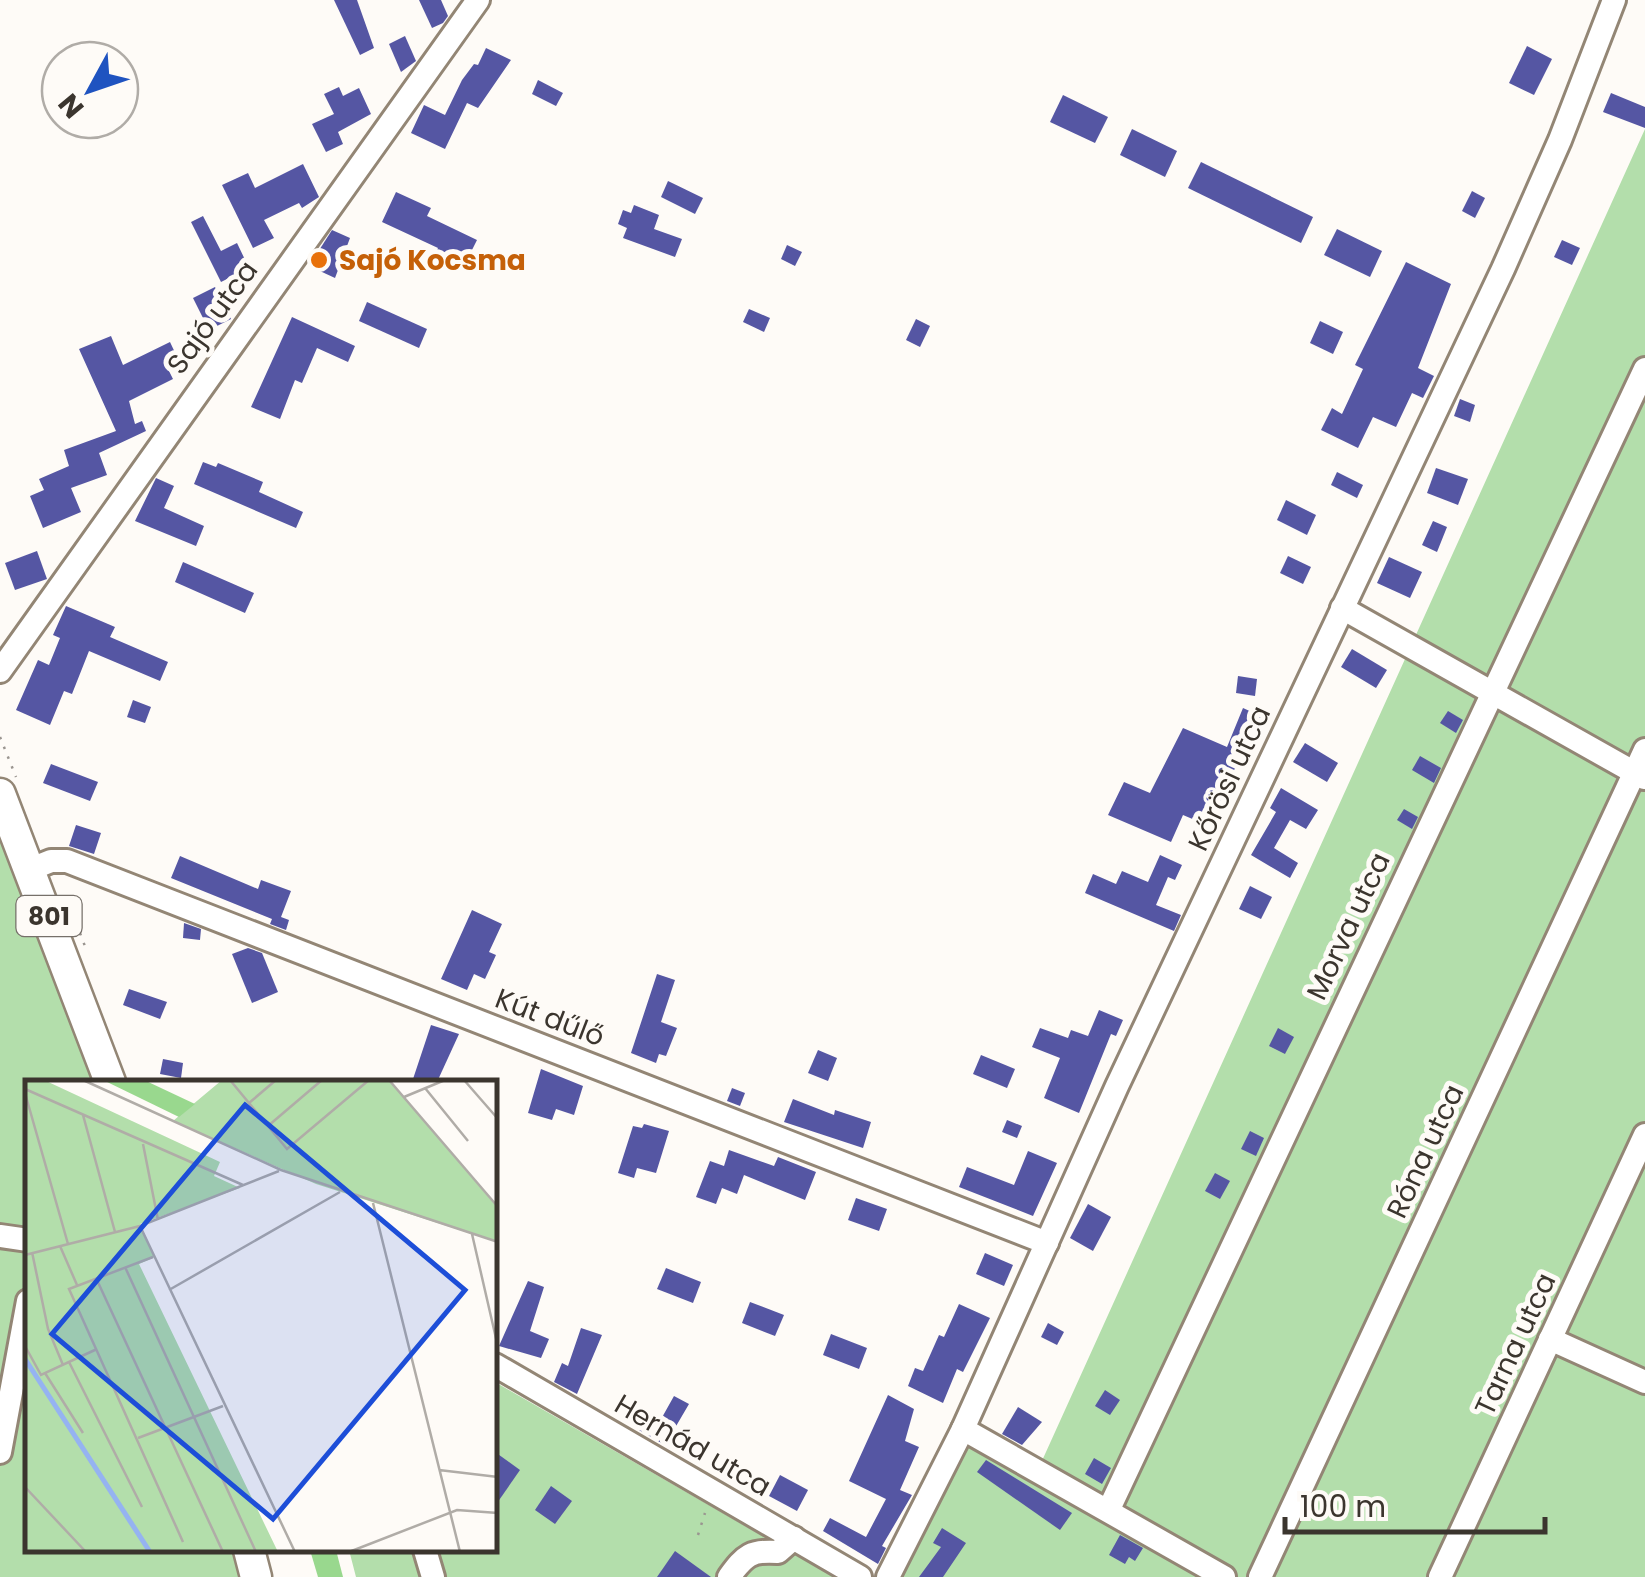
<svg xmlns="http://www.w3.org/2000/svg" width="1645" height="1577" font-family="Poppins,sans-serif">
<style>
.green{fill:#b3deab}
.forest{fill:#99d88e}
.building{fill:#5556a3}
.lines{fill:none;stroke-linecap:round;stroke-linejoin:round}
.minor-casing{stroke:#938675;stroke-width:28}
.major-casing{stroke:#938675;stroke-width:35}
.path{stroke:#9a9590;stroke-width:2.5;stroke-dasharray:2.5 8;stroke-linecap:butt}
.minor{stroke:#fff;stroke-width:22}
.major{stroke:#fff;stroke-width:30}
.food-dot{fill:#e8710a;stroke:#fefbf7;stroke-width:4}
.labels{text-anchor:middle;stroke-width:10;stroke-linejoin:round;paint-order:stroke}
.shield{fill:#fefbf7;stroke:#76706a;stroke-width:2.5}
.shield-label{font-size:25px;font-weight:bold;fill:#3b352e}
.food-label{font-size:28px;font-weight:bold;fill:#c56008;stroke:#fefbf7;text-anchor:start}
.street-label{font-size:28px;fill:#3b352e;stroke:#fefbf7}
.inset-river{fill:none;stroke:#95b3f1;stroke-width:5}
.inset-road{fill:none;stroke:#b0aca7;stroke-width:2.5}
.view{fill:#1d4ed8;fill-opacity:0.15;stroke:#1d4ed8;stroke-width:5}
.inset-edge{fill:none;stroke:#3b352e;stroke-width:5}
</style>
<rect width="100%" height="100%" fill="#fefbf7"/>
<!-- green -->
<g class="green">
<path d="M1645,129V1577H884L959,1421L1041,1463Z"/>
<path d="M0,794L110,1082H28V1550H249L256,1577H0Z"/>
<path d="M495,1382L834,1577H356L349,1550H495Z"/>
</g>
<!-- forest -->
<path class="forest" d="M310,1550H336L343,1577H318Z"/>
<!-- building -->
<g class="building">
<path d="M334,0H357L374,48L360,55Z"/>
<path d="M419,0H441L448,16L443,23L432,28Z"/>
<path d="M405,36L416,61L401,72L389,44Z"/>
<path d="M1527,46L1552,59L1534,95L1509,83Z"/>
<path d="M486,48L511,60L478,108L467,103L445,149L411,133L424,105L445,115L462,80L474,64L478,65Z"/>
<path d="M538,80L563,93L556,106L532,94Z"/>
<path d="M339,87L343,96L359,88L371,114L338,132L343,144L326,152L312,124L334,114L324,94Z"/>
<path d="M1611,93L1645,107V128L1603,112Z"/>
<path d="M1063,95L1108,117L1095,143L1050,122Z"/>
<path d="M1132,129L1177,151L1165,177L1120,155Z"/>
<path d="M1201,162L1313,217L1301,243L1188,188Z"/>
<path d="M303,164L319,197L302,208L299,203L264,220L274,238L253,248L222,185L248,173L255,188Z"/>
<path d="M668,181L703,198L695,214L661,197Z"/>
<path d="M1472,191L1485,198L1475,218L1462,211Z"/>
<path d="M396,192L431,208L427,216L477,240L463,268L435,254L438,248L382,222Z"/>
<path d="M634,205L659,215L654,229L682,239L675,257L623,238L627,228L618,224L623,210L631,213Z"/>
<path d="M203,216L221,251L237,243L249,268L221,282L191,222Z"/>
<path d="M1337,229L1382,251L1370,277L1324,255Z"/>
<path d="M332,230L350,238L335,278L309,266Z"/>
<path d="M1562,240L1580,248L1572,265L1554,257Z"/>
<path d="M787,245L802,252L795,266L781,259Z"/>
<path d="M1406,262L1451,284L1418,368L1434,376L1423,398L1412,393L1396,427L1373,417L1358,448L1321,430L1332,408L1342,414L1363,369L1355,365Z"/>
<path d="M215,287L231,319L209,330L193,298Z"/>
<path d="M367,302L427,329L419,348L359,321Z"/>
<path d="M749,309L770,318L764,332L743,322Z"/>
<path d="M292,317L355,346L348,362L317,348L302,383L295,380L280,419L251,407Z"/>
<path d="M916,319L930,326L920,347L906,340Z"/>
<path d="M1320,321L1343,332L1333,354L1310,343Z"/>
<path d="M111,336L123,365L170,342L179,361L167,367L173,379L129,401L135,424L142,421L146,431L99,453L107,475L71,488L81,512L43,528L30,496L44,490L39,479L69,466L64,450L116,431L79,349Z"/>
<path d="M1460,399L1475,405L1470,422L1454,416Z"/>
<path d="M203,462L216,467L218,463L263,482L259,492L303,512L296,528L194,484Z"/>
<path d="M1436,468L1468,479L1458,505L1427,493Z"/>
<path d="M1337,472L1363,485L1357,498L1331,485Z"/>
<path d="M156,478L174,486L164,508L204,526L196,546L135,521Z"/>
<path d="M1286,500L1316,515L1307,535L1277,520Z"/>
<path d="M1433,521L1447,527L1437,552L1422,545Z"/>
<path d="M37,551L47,579L15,590L5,563Z"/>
<path d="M1288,556L1311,567L1303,584L1280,573Z"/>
<path d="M1389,557L1422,572L1410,598L1377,583Z"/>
<path d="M183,562L254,593L245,613L175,582Z"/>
<path d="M66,606L115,627L110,637L168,662L160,681L89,651L72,694L64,691L50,725L16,710L38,660L49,665L60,638L53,635Z"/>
<path d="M1352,649L1387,670L1376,688L1341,667Z"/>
<path d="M1238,676L1257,679L1255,696L1236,693Z"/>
<path d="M133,700L151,707L145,723L127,717Z"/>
<path d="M1243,708L1265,718L1259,732L1249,728L1238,752L1248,756L1243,768L1236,766L1209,826L1183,815L1171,842L1108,815L1124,782L1150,793L1183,728L1227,747Z"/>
<path d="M1448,711L1463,720L1456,733L1440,723Z"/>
<path d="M1305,743L1338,763L1327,782L1293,762Z"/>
<path d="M1420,756L1441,768L1434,783L1412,770Z"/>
<path d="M51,764L98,782L90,801L43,783Z"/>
<path d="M1281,788L1318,810L1306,829L1290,820L1274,848L1298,863L1290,878L1251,855L1276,812L1270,808Z"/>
<path d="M1404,809L1418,817L1412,829L1397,820Z"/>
<path d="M76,825L101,833L94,854L69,846Z"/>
<path d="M1160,855L1182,865L1175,880L1168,877L1156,905L1181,915L1174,931L1085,893L1093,874L1116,884L1122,871L1148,882Z"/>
<path d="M180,856L258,889L261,880L291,891L281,917L289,920L286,930L270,924L272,919L171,878Z"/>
<path d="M1250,886L1272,897L1261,919L1239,909Z"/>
<path d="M472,910L502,924L489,952L496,955L485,979L474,974L467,990L441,979Z"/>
<path d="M184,923L201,929L200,940L183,938Z"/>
<path d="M248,948L262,953L278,992L252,1003L232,954Z"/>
<path d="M657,974L675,980L661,1022L677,1028L666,1056L659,1054L656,1063L631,1053Z"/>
<path d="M129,989L167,1002L160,1019L123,1005Z"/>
<path d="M1099,1010L1123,1020L1116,1036L1111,1034L1079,1113L1044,1098L1060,1058L1032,1047L1040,1028L1068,1038L1071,1030L1088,1036Z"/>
<path d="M431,1025L459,1034L437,1082H412Z"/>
<path d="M1278,1028L1294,1037L1285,1054L1269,1046Z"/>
<path d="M818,1050L837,1058L828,1081L808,1073Z"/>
<path d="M981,1055L1015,1069L1007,1088L973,1074Z"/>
<path d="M163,1059L183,1063L181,1078L160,1074Z"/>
<path d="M541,1069L583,1086L574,1115L556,1109L552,1120L528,1113Z"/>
<path d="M732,1088L745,1093L740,1106L727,1101Z"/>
<path d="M793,1099L834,1115L835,1110L871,1122L863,1148L784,1122Z"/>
<path d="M1007,1120L1022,1126L1017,1138L1002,1132Z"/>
<path d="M644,1124L669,1131L656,1173L637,1168L634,1178L618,1173L633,1126L642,1128Z"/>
<path d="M1250,1131L1264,1138L1256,1156L1241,1149Z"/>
<path d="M729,1150L774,1166L778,1157L816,1172L805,1200L744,1175L737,1194L722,1188L716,1204L696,1197L710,1161L724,1166Z"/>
<path d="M1028,1151L1057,1163L1033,1216L959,1187L967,1167L1014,1185Z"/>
<path d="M1215,1173L1230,1181L1220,1199L1205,1191Z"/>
<path d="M856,1198L887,1209L879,1231L848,1220Z"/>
<path d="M1088,1204L1111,1217L1093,1251L1070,1238Z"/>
<path d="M985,1253L1013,1265L1004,1286L976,1274Z"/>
<path d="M666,1268L701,1282L693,1303L657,1289Z"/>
<path d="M528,1281L544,1287L530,1331L549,1339L541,1358L499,1346Z"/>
<path d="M750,1302L784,1315L775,1336L742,1323Z"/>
<path d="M959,1304L990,1318L963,1372L957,1369L943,1403L908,1386L915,1368L923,1371L939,1335L944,1337Z"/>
<path d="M1048,1323L1064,1332L1057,1345L1041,1337Z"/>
<path d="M581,1328L602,1335L577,1394L554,1382L562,1363L568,1366Z"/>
<path d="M831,1334L867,1348L859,1369L823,1355Z"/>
<path d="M1105,1390L1120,1400L1110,1415L1095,1406Z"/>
<path d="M888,1395L914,1409L905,1441L919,1447L900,1490L912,1495L882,1546L886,1548L878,1564L823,1531L830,1518L866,1537L886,1499L849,1481Z"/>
<path d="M674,1396L689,1404L665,1445L632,1426L641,1410L660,1421Z"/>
<path d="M1018,1407L1042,1422L1022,1445L1002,1434Z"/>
<path d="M495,1452L520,1470L495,1506Z"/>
<path d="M1094,1458L1111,1468L1102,1484L1085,1474Z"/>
<path d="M986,1460L1072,1513L1060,1530L977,1472Z"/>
<path d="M780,1475L808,1490L797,1511L769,1496Z"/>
<path d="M551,1486L572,1501L555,1524L535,1510Z"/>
<path d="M942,1528L966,1543L943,1577H919L941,1547L933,1543Z"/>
<path d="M1120,1535L1143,1548L1135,1561L1129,1557L1125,1564L1109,1555Z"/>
<path d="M675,1551L711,1577H657Z"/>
</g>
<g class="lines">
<defs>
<g id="minor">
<path d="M1342,608L1644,778"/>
<path d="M0,671L478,0"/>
<path d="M31,869L51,861H67L1047,1243"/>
<path d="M0,1236L28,1240"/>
<path d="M1550,1339L1645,1382"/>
<path d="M495,1365L860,1577"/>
<path d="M963,1429L1224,1577"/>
<path d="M0,1452L28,1301"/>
<path d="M1109,1509L1645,369"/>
<path d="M425,1550L433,1577"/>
<path d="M729,1577C745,1555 751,1550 778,1552L794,1538"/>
<path d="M888,1577L963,1429L1117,1086L1503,269L1560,140L1614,0"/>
<path d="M1260,1577L1645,750"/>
<path d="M1440,1577L1645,1135"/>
</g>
<g id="major">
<path d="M0,794L110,1082"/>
<path d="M249,1550L256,1577"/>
</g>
</defs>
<!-- minor casing -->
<use href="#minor" class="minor-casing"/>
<!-- major casing -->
<use href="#major" class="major-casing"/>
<!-- path -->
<g class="path">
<path d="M0,737L16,777"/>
<path d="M80,933L86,949"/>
<path d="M698,1535L705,1513"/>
</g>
<!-- minor -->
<use href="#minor" class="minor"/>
<!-- major -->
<use href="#major" class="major"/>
</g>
<!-- markers -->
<circle class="food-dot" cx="319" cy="260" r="10"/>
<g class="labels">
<!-- shield labels -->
<rect class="shield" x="16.5" y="896" width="65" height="40" rx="8"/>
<g class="shield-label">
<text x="49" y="925">801</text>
</g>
<!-- food labels -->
<g class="food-label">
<text x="339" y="270">Sajó Kocsma</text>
</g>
<!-- street labels -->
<g class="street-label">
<text transform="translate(212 317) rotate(-54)" y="10">Sajó utca</text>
<text transform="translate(1229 778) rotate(-65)" y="10">Kőrösi utca</text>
<text transform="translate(1348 926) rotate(-65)" y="10">Morva utca</text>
<text transform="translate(550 1017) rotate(21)" y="10">Kút dűlő</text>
<text transform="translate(1425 1151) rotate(-65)" y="10">Róna utca</text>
<text transform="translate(1515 1344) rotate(-65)" y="10">Tarna utca</text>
<text transform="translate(693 1445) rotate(30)" y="10">Hernád utca</text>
</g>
</g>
<!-- overview -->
<g transform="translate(25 1080)">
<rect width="472" height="472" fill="#fefbf7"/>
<path d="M0,0H19L195,82L189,96L215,108L115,144L130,177L114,184L253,472H0ZM197,0H364L472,127V162L291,104L148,41Z" fill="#b3deab"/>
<path d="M78,0H119L170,24L154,37Z" fill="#99d88e"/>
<path class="inset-river" d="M0,279L125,472"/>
<path class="inset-road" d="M58,0L256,90L473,162M205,0L262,69L344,0M364,0L473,127M439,0L473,39M400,8L443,61M0,9L218,105M0,13L43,164M379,17L420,0M224,23L251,0M58,35L90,152M243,46L297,0M118,64L133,140M348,123L435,472M115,146L270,472M447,154L473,267M35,166L52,205M7,172L23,249L38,285M0,175L115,146L254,91M128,177L44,209L158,462M100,187L231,472M71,198L198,472M144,210L315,112M0,266L16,295L72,269M44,282L117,427M20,293L58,353M113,358L198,326M414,390L473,397M0,407L61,472M324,472L432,430L473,433"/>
<path class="view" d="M220,25L440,210L248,439L27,254Z"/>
<rect width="472" height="472" class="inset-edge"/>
</g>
<!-- north arrow -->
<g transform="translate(90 90) rotate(230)"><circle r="48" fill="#fefbf7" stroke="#b0aca7" stroke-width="2.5"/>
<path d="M0-8L18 38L0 25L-18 38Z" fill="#1f53c0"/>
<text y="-15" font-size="28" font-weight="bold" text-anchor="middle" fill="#3b352e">N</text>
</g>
<!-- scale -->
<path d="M1285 1517v15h260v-15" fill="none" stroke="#3b352e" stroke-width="5"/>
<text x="1300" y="1517" font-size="30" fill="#3b352e" stroke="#fefbf7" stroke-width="8" paint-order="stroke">100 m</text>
</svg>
